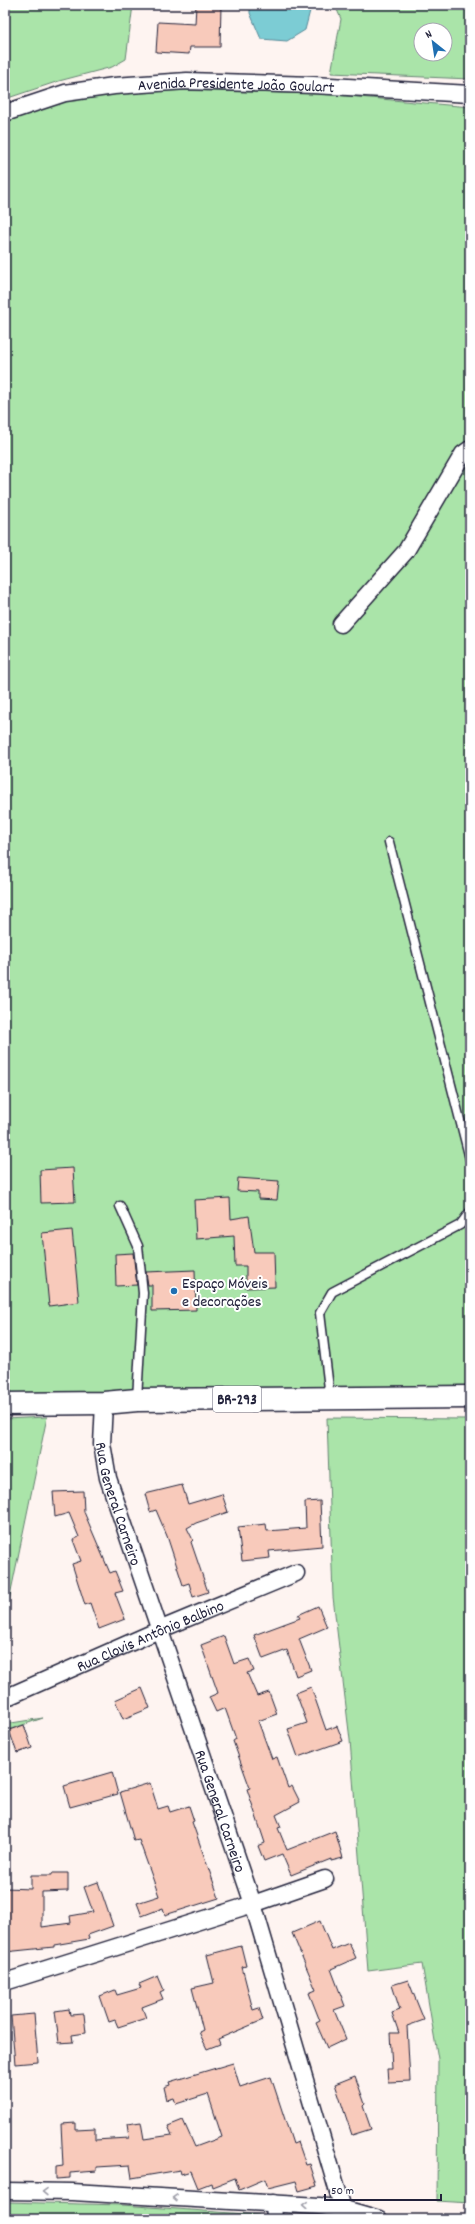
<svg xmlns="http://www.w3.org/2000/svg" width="475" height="2224" font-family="Dekko,sans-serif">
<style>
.green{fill:#aae4a9;stroke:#668372;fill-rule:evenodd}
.water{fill:#7bccd4;stroke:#578897}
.building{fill:#f8cabb;stroke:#22223b}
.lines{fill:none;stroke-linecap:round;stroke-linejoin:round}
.lane-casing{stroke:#22223b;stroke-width:11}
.street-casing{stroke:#22223b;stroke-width:19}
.highway-casing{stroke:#22223b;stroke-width:25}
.lane{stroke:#fff;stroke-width:8}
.street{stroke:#fff;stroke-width:16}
.highway{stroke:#fff;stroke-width:22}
.oneway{stroke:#9c9ca7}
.poi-dot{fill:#1f6fb2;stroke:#fff;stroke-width:1.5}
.labels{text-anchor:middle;stroke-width:4;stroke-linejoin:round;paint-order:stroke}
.shield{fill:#fff;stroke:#646476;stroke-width:1}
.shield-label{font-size:15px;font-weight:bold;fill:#22223b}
.street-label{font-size:16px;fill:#22223b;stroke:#fff}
.poi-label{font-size:16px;fill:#22223b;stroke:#fff;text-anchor:start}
</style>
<rect width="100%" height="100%" fill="#fef4f1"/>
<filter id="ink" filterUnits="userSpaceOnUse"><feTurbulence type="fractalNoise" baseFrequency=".025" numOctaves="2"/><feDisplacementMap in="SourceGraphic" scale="8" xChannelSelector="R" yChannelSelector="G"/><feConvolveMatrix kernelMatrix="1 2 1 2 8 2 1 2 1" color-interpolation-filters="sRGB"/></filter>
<g filter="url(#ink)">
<!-- green -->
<g class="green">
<path d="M5,5H133L126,59L112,67L59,81L5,99Z"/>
<path d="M335,5H470V79L331,73L341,19ZM421,30H445V54H421Z"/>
<path d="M173,90L325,94L470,107V1388L5,1393V122L77,97Z"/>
<path d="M47,1417L5,1620V1419Z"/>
<path d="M327,1418L470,1419V2203L437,2201L438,2059L422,1964L368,1971L350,1740L333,1597Z"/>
<path d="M43,1718L5,1731V1724Z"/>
<path d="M5,2202L122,2205L259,2215L263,2219H5Z"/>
</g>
<!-- water -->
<path class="water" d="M250,5H311V7L305,30L287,41L261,39L250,13Z"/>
<!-- building -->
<g class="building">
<path d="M196,5H221L220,47H190L189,54L156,52L158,22L195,24Z"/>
<path d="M73,1168L75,1202L41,1203L40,1170Z"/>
<path d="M238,1178L279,1181L277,1200L258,1199V1192L237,1191Z"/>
<path d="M230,1198L231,1219L249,1216L254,1252H274L275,1287L246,1288V1266H235L234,1236L196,1239L194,1200Z"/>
<path d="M72,1230L79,1302L49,1306L42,1233Z"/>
<path d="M133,1253L137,1285L116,1286L115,1254Z"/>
<path d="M195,1270L196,1310L152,1311V1285H148L146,1272Z"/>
<path d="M182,1485L188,1504L222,1494L228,1512L196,1523L187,1528L193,1540L191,1542L208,1592L193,1597L189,1583L183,1585L167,1536L156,1510L150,1512L145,1494Z"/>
<path d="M83,1491L84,1512L110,1573L115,1571L123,1591L115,1593L125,1619L99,1629L90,1603L85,1605L72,1564L81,1561L73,1540L79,1537L69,1513L55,1517L53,1492Z"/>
<path d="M320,1501L322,1546L269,1551L270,1558L242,1561L238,1527L266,1524L267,1531L306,1528L305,1502Z"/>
<path d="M318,1606L327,1627L299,1639L311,1670L296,1676L287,1650L263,1659L254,1635L300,1618L298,1615Z"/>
<path d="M224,1636L234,1664L249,1659L254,1671L247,1673L257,1696L269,1692L277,1714L258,1721L272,1759L277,1757L288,1788L292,1786L300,1802L276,1815L281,1827L278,1828L287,1850L335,1831L343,1858L331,1861V1859L291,1875L282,1854L264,1861L258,1846L265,1843L247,1789L250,1788L233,1741L236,1739L225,1708L216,1712L209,1697L218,1693L201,1645Z"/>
<path d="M311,1687L326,1730L337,1726L343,1741L298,1757L288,1729L307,1723L296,1693Z"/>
<path d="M142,1688L150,1708L123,1719L115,1700Z"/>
<path d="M24,1725L32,1748L17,1753L9,1730Z"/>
<path d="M112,1772L118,1794L70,1807L64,1786Z"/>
<path d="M150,1783L158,1809L168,1806L170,1812L189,1806L194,1821L192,1822L219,1898L165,1915L163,1908L142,1916L137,1903L159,1896L139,1840L134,1841L120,1792Z"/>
<path d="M52,1873H68V1891L42,1892V1927L71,1923L70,1916L93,1912L84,1887L98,1882L113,1926L88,1935L89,1939L54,1945V1947L5,1952V1888L31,1889V1875H52Z"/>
<path d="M320,1921L332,1950L349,1943L356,1958L331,1969L345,2006L334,2010L346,2039L327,2048L316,2023L320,2021L309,1993L316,1990L292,1933Z"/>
<path d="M241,1946L246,1966L242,1967L253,2010L259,2008L263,2020L218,2039L220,2044L207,2049L199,2032L203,2030L192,1988L214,1983L207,1955Z"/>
<path d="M158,1976L164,1990L160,1992L163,1999L142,2007L146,2018L118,2027L115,2020L109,2022L100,1996L115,1990L117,1995L141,1988L139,1984Z"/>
<path d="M408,1980L424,2020L407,2026L410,2081L388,2082L387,2069H392L390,2033H399L392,2013L400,2010L392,1985Z"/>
<path d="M69,2009L70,2015L84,2014L86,2033L72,2035L73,2042L59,2043L55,2011Z"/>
<path d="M34,2014L38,2062L15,2064L11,2016Z"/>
<path d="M233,2063L240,2087L271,2077L293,2144L298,2142L306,2165L310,2164L317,2186L299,2191L296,2181L268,2188L265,2179L239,2190L235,2178L212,2187L211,2183L198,2188L191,2171L181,2174L180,2170L132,2178L130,2165L97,2167V2171L70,2173V2178L56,2179V2167L63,2166L61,2124L76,2123V2130L95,2129V2140L129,2138L127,2124L141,2122L144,2139L172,2135L168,2126L183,2120L195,2147L222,2137L208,2094L176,2104L174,2098L167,2100L164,2087L170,2085L169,2082Z"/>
<path d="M355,2076L365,2104L363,2106L371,2129L352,2135L335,2084Z"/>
</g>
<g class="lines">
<defs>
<g id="lane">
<path d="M389,842L470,1159"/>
<path d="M120,1206L138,1246L143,1293L137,1399"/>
<path d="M330,1397L320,1313L332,1292L460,1225L470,1212"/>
</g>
<g id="street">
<path id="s1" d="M5,113L65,93L114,86L187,81L313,85L470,94"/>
<path d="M341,624L406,551L463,454L470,449"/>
<path id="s2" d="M104,1403L102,1444L108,1478L253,1904L346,2219"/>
<path id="s3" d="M5,1698L159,1630L296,1573"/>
<path d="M5,1982L253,1904L325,1879"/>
<path d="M5,2191L72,2192L319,2206L344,2209L379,2219"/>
<path d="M273,2203L274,2219"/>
</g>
<path id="highway" d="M5,1404L104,1403L137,1400L470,1397"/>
</defs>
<!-- lane casing -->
<use href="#lane" class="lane-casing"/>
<!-- street casing -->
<use href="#street" class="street-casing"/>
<!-- highway casing -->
<use href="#highway" class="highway-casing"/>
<!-- lane -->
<use href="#lane" class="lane"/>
<!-- street -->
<use href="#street" class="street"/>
<!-- highway -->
<use href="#highway" class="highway"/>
</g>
<!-- one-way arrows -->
<defs><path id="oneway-chevron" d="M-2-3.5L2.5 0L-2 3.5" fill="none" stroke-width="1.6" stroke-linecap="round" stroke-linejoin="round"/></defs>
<g class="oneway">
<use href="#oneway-chevron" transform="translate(45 2192) rotate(-179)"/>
<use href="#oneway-chevron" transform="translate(175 2198) rotate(-177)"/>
<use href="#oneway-chevron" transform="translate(305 2205) rotate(-176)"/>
</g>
</g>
<!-- markers -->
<circle class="poi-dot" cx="174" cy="1291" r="4"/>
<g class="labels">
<!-- shield labels -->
<rect class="shield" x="213" y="1386" width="48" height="26" rx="3"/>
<g class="shield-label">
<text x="237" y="1404">BR-293</text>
</g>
<!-- street labels -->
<g class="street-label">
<text dy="6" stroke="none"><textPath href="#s1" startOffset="235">Avenida Presidente João Goulart</textPath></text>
<text dy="6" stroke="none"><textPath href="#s2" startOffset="103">Rua General Carneiro</textPath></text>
<text dy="6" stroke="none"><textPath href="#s3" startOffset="158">Rua Clovis Antônio Balbino</textPath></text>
<text dy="6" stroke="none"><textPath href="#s2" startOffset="427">Rua General Carneiro</textPath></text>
</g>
<!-- poi labels -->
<g class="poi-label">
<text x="182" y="1288">Espaço Móveis<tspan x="182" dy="18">e decorações</tspan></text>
</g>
</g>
<!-- margin -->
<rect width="475" height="2224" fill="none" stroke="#fff" stroke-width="20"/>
<rect x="10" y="10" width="455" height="2204" fill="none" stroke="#22223b" stroke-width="1.5" filter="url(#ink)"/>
<!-- north arrow -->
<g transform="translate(433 42) rotate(330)"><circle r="19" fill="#ffffff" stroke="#a7a7b1"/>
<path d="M0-3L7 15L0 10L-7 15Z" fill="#1f6fb2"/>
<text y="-6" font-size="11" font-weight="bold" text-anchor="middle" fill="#22223b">N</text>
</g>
<!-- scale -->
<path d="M325 2194v6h116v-6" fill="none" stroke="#22223b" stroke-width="2"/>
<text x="331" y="2194" font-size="12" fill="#22223b" stroke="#ffffff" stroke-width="3" paint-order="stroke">50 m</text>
</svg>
